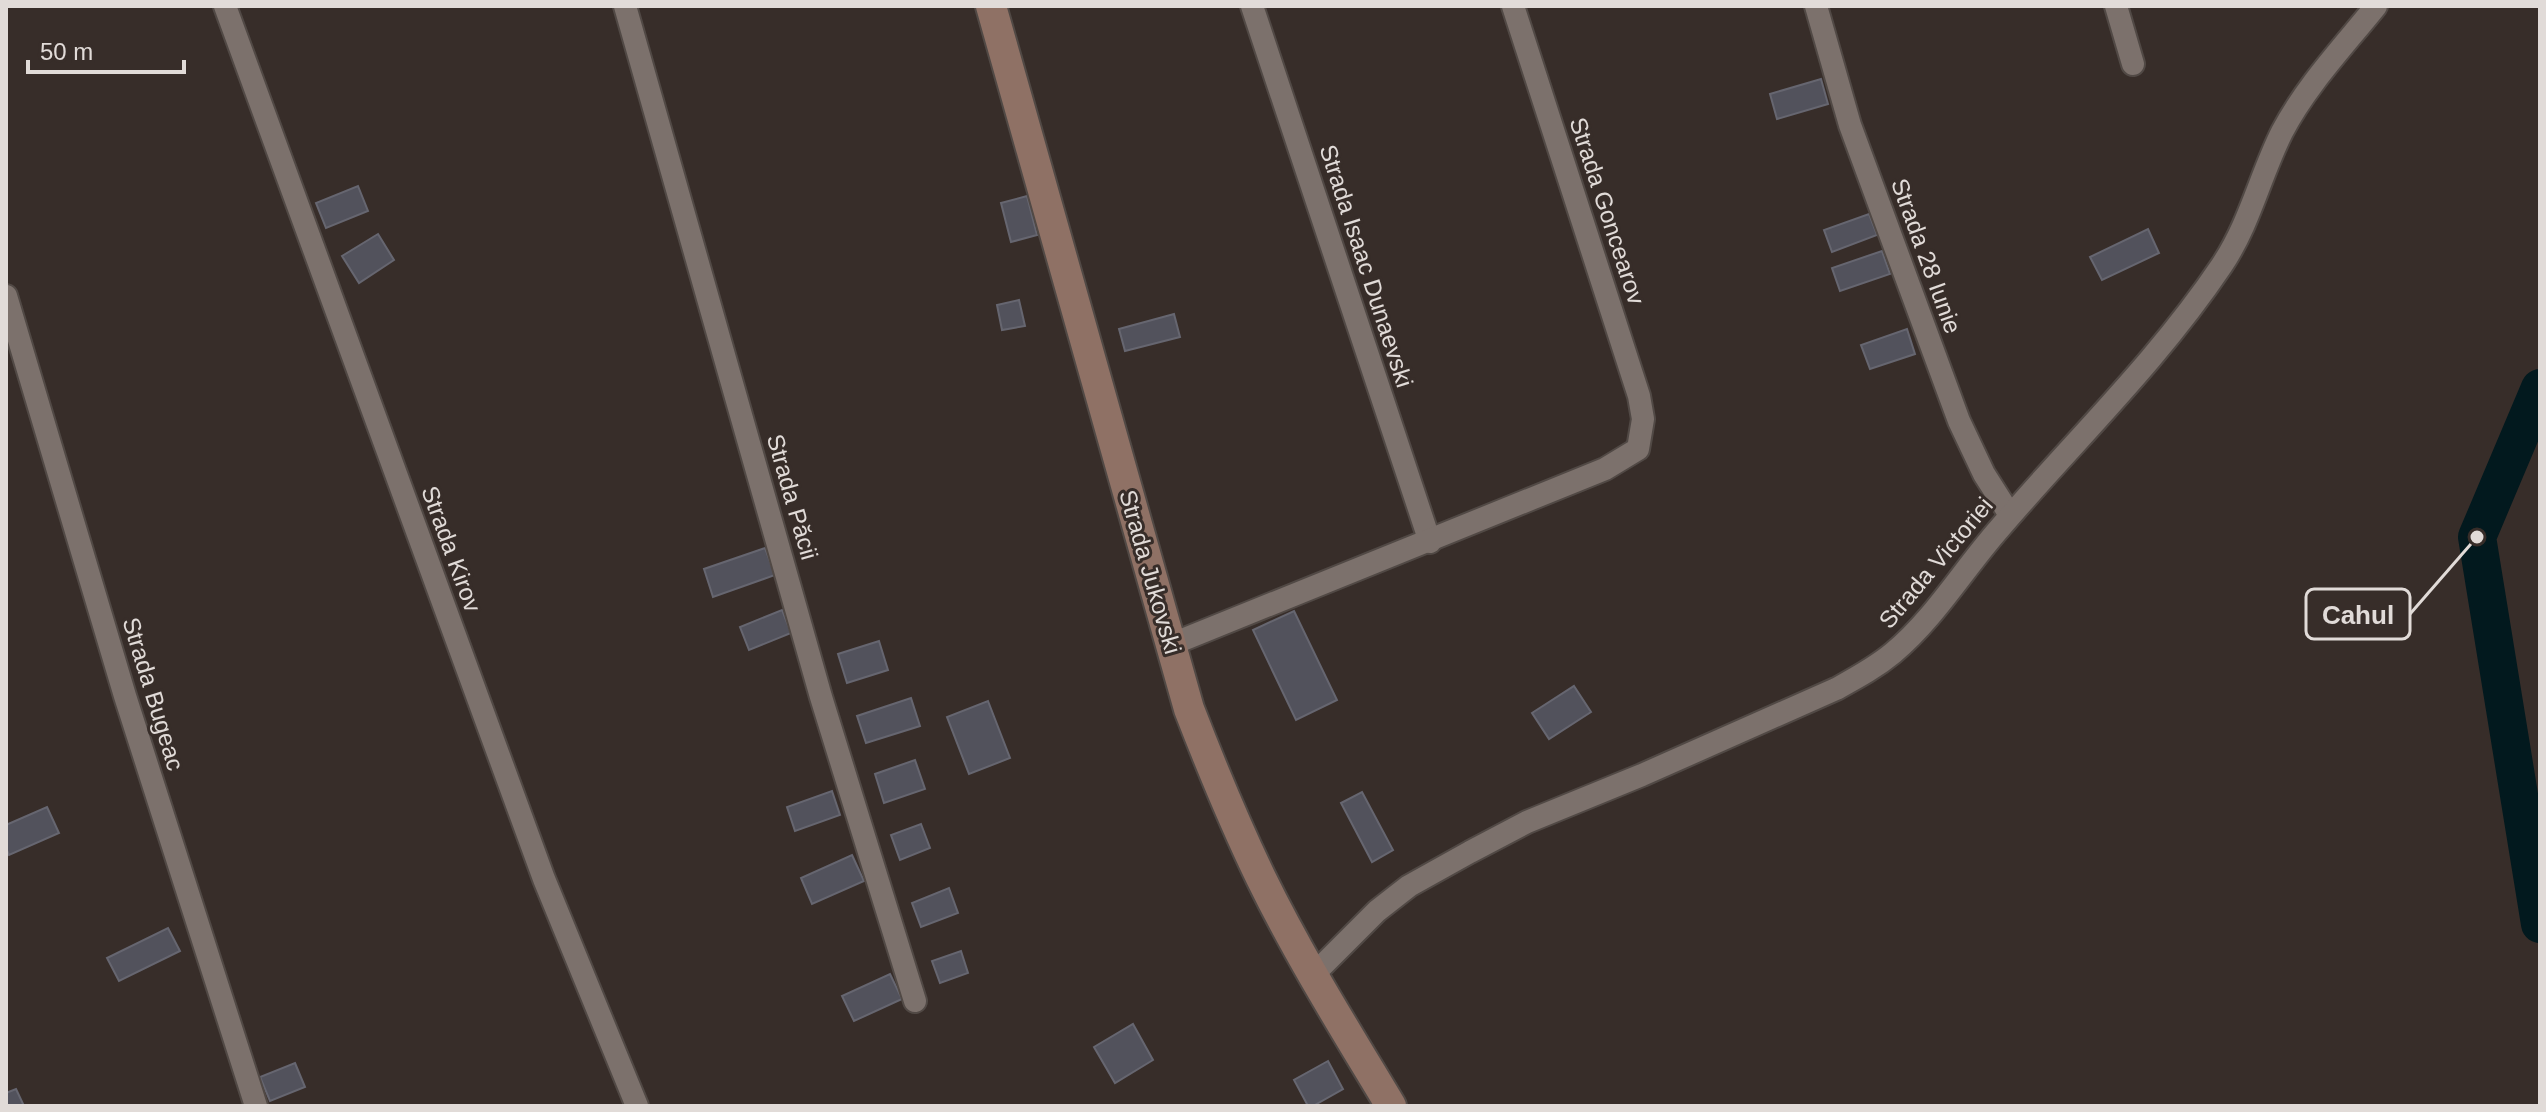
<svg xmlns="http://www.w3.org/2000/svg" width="2546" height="1112" font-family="Arial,sans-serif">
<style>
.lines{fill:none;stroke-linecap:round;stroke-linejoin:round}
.river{stroke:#02191e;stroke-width:38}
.building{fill:#52525c;stroke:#666670;stroke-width:2}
.street-casing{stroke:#514945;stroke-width:26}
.secondary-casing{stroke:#514945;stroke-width:34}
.street{stroke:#7c716c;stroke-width:22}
.secondary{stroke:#8f7165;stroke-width:30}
.labels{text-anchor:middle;stroke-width:6;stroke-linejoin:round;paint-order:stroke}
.street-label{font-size:24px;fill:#e1dbd8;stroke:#372d29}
.leader{fill:none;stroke:#e1dbd8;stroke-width:3}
.callout-dot{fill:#e1dbd8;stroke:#372d29;stroke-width:3}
.callout{fill:#372d29;stroke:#e1dbd8;stroke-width:3}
.callout-label{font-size:26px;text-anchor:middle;font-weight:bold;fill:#e1dbd8}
</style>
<rect width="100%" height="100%" fill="#372d29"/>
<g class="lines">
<!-- river -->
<path class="river" d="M2540,388L2477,537L2540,924"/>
</g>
<!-- building -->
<g class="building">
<path d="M1821,79L1828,104L1777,119L1770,94Z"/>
<path d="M358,186L368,211L326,228L316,203Z"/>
<path d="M1027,196L1037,235L1011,242L1001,203Z"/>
<path d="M1869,214L1877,235L1832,252L1824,230Z"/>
<path d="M2148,229L2159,253L2102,280L2090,257Z"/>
<path d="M378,234L394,260L359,283L342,256Z"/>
<path d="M1882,251L1890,274L1840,291L1832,268Z"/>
<path d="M1019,300L1025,326L1002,330L997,305Z"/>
<path d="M1174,314L1180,337L1125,351L1119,329Z"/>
<path d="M1907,329L1915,354L1870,369L1861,345Z"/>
<path d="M765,548L775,575L713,597L704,569Z"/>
<path d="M782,610L791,633L749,650L740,627Z"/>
<path d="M1294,611L1337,700L1296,720L1253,630Z"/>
<path d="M879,641L888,670L847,683L838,654Z"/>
<path d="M1574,686L1591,712L1549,739L1532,713Z"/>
<path d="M911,698L920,726L866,743L857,716Z"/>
<path d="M988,701L1010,758L969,774L947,717Z"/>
<path d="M915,760L925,789L884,803L875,774Z"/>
<path d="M832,791L840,815L795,831L787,807Z"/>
<path d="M1362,792L1393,850L1372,862L1341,803Z"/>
<path d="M47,807L59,833L9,855L6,848V825Z"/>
<path d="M921,824L930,848L900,860L891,835Z"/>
<path d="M852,855L864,881L812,904L801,878Z"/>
<path d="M949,888L958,913L921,927L912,903Z"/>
<path d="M168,928L180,951L119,981L107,958Z"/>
<path d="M961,951L968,973L940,983L932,961Z"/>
<path d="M890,974L902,999L854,1021L842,996Z"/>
<path d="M1133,1024L1153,1060L1115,1083L1094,1047Z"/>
<path d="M1328,1061L1343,1089L1313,1106H1308L1294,1080Z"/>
<path d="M295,1063L305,1087L270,1101L260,1077Z"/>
<path d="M16,1089L24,1106H6V1093Z"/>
</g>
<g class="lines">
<defs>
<g id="street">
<path d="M225,6L544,879L637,1106"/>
<path d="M625,6L821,697L915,1001"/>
<path d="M1252,6L1430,542"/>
<path d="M1816,6L1850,125L1959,421L1984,474L2010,515"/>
<path d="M2116,6L2133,64"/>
<path d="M6,296L125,696L256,1106"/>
<path d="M1170,645L1605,469L1638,449L1643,419L1639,396L1513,6"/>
<path d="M1313,975L1377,911L1409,886L1470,852L1527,822L1642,775L1836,689C1856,678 1875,668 1893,653C1934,619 1963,570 1999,529C2074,441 2157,362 2222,265C2250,223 2260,176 2282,132C2306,86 2343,47 2376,6"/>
</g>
<path id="secondary" d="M991,6L1189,709C1211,766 1234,822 1261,878C1299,956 1346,1031 1391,1106"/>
</defs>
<!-- street casing -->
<use href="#street" class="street-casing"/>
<!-- secondary casing -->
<use href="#secondary" class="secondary-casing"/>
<!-- street -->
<use href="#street" class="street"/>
<!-- secondary -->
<use href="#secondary" class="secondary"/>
</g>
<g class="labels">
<!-- street labels -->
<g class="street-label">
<text transform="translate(1607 211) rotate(72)" y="8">Strada Goncearov</text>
<text transform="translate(1926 256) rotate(70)" y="8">Strada 28 Iunie</text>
<text transform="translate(1366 266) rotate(72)" y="8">Strada Isaac Dunaevski</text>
<text transform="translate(792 497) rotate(74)" y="8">Strada Păcii</text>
<text transform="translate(451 549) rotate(70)" y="8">Strada Kirov</text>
<text transform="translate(1936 563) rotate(-50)" y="8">Strada Victoriei</text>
<text transform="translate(1150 572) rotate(74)" y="8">Strada Jukovski</text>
<text transform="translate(153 694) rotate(73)" y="8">Strada Bugeac</text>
</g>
</g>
<!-- callouts -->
<path class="leader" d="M2477 537L2410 614"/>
<circle class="callout-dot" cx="2477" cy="537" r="8"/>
<rect class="callout" x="2306" y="589" width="104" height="50" rx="8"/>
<g class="callout-label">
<text x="2358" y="624">Cahul</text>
</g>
<!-- border -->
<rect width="2546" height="1112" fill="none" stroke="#e1dbd8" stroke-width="16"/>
<!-- scale -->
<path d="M28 60v12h156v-12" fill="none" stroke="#e1dbd8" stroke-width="4"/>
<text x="40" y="60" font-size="24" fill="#e1dbd8" stroke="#372d29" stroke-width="6" paint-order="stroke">50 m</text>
</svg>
